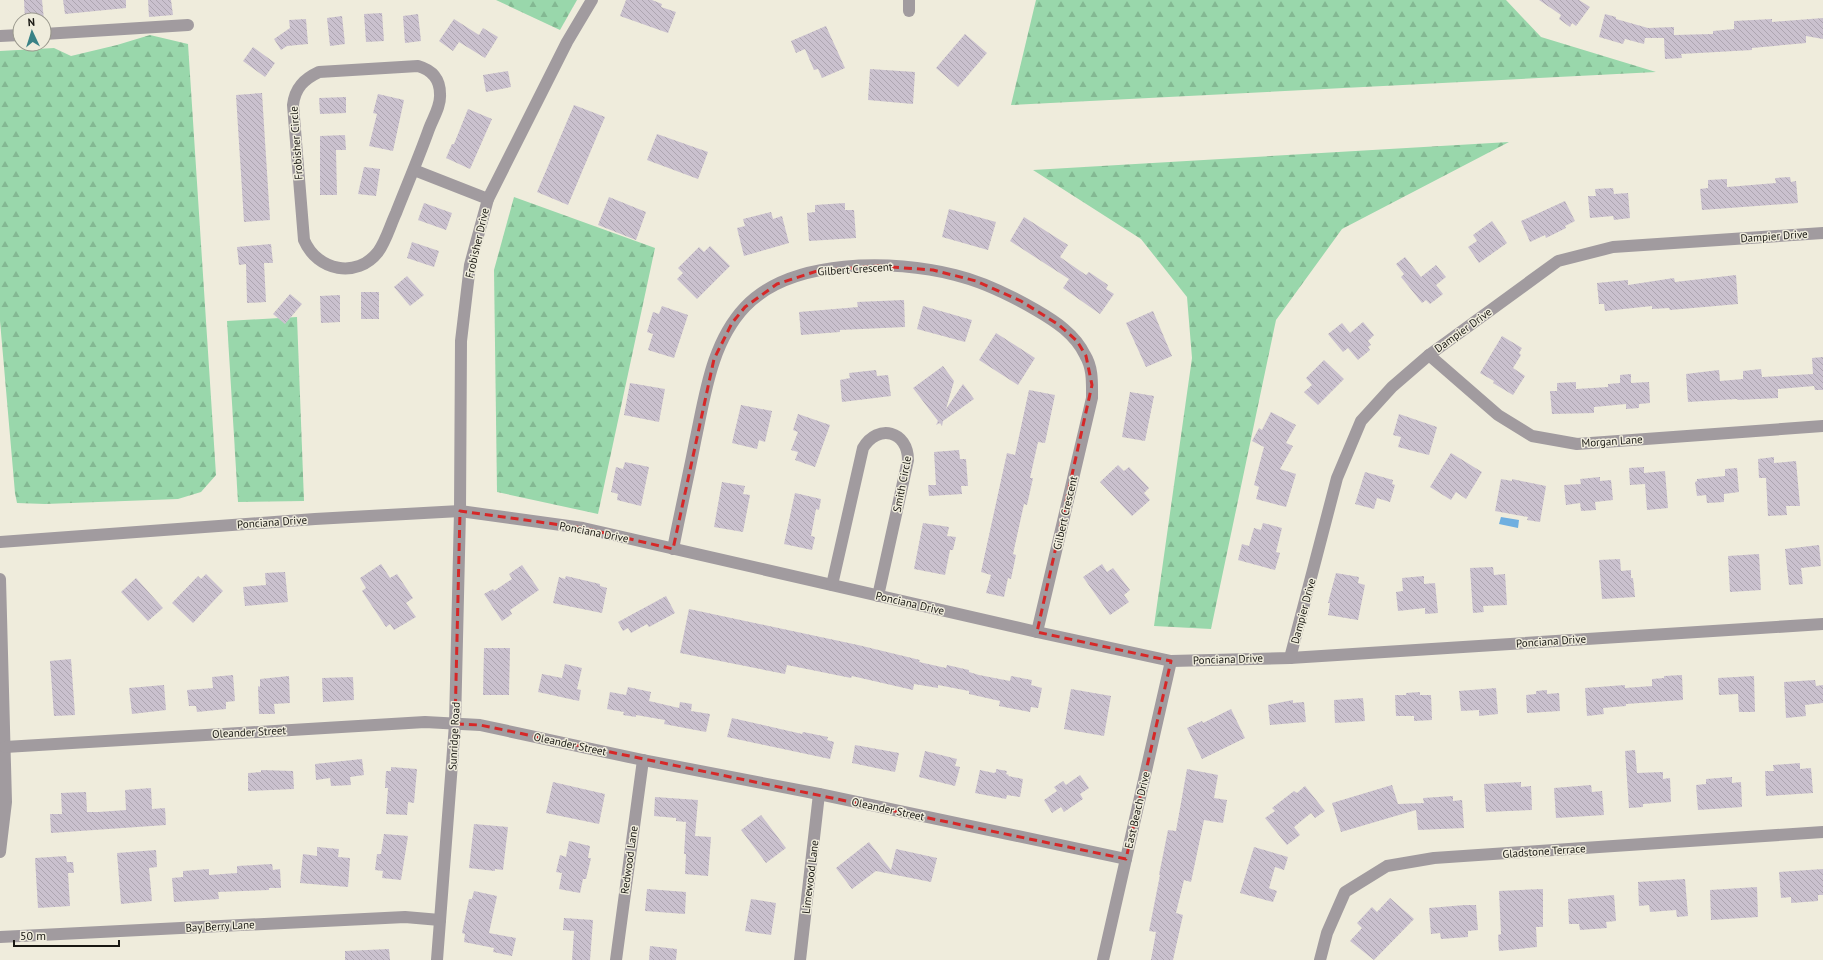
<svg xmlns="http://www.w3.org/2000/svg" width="1823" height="960" font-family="'PT Sans',sans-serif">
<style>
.forest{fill:url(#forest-firs)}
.water{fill:#6fafe0}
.building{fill:url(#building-back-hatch)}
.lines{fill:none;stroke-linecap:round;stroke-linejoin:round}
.minor{stroke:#a19b9f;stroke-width:12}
.marked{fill:none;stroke:#d62828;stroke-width:3;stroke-dasharray:8 5;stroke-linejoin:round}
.labels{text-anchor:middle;stroke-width:3;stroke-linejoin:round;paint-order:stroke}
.street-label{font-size:11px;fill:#191813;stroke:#efecdc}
</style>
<defs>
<pattern id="forest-firs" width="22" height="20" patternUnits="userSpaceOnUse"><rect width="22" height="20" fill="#99d7ab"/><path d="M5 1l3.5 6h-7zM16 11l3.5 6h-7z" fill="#83b892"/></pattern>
<pattern id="building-back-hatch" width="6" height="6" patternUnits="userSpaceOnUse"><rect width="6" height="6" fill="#cac1ce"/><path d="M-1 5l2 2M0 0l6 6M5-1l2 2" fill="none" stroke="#ada5b0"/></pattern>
</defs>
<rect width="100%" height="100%" fill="#efecdc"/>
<!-- forest -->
<g class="forest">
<path d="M496,0H577L560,30Z"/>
<path d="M1036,0H1506L1541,37L1656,72L1011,105Z"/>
<path d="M150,35L188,44L216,475L201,492L178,499L45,504L17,503L15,493L0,321V51L54,48L71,56L117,45Z"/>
<path d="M1509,142L1342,229L1276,320L1211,629L1154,626L1192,358L1187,297L1141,239L1033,170Z"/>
<path d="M514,197L655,248L598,514L497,492L494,270Z"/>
<path d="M297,317L304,501L238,502L227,321Z"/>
</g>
<!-- water -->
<path class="water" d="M1501,517L1519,520L1518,528L1499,524Z"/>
<!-- building -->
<g class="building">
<path d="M24,0H42L44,20H25Z"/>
<path d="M63,0H126V8L65,14Z"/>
<path d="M148,0H171L173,15L149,17Z"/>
<path d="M626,0H652L662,4L661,7L676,12L668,33L620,16Z"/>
<path d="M1539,0H1579L1590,7L1576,26L1572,23L1570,27L1559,19L1561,15Z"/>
<path d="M382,13L384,41L366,42L364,14Z"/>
<path d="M418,14L421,41L405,43L403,16Z"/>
<path d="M1605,14L1616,17V19L1648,28L1674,27V35L1713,34V31L1734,29V21L1772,19V22L1823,18V39L1806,36V43L1752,48V50L1681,54L1682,58L1665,59L1664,38H1645L1644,44L1625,39L1623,44L1599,37Z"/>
<path d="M342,16L345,44L330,46L327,18Z"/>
<path d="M306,19L308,44L287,46L281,50L274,39L290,28L289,20Z"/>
<path d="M454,19L479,35L483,28L498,37L485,58L459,42L453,51L439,41Z"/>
<path d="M826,26L845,68L822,78L818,69L814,70L805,49L796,53L791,41Z"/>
<path d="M965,34L987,53L958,87L936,68Z"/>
<path d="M253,47L275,63L265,77L243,61Z"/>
<path d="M870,69L915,72L913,104L868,100Z"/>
<path d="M508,71L511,87L486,92L483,75Z"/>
<path d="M262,93L270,220L244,222L236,95Z"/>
<path d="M378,94L404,100L393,151L369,146L377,114L373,113Z"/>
<path d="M346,97V113L320,114L319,98Z"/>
<path d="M574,105L605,117L568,205L537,192Z"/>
<path d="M468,109L492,119L470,169L446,158L452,144H454Z"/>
<path d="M657,134L708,152L698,179L647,160Z"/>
<path d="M345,135L346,150H336L337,195H320V136Z"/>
<path d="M364,167L380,169L376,196L358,194Z"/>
<path d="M1790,177L1791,182L1796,181L1798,203L1702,210L1700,189L1708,188V180L1727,179V187L1776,183L1775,178Z"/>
<path d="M1613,188L1614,194L1628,193L1630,218L1614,220L1613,216L1590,218L1588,196H1596L1595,189Z"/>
<path d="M609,197L646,212L636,240L598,225Z"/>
<path d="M1565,201L1575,221L1565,226L1566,228L1546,238L1545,235L1530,242L1521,221Z"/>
<path d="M424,203L452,213L446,230L418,220Z"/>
<path d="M845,203V210H854L856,238L809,241L807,213L815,212V205Z"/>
<path d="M949,209L996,222L988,250L942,237Z"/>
<path d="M771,212L773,219L782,216L789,243L744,256L737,228L745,226L743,219Z"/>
<path d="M1024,217L1068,245L1060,257L1086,275L1089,272L1108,285L1106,289L1114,294L1100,314L1063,288L1069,279L1010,241Z"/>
<path d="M1492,221L1507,243L1479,263L1468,247L1477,241L1473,235Z"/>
<path d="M412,242L439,251L434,267L407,258Z"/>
<path d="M271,244L273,263H264L266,302L247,303L246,264L239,265L237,247Z"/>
<path d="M710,246L730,266L697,299L677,279L683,273L678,268L699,247L704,252Z"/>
<path d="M1405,257L1421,277L1436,265L1446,277L1436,285L1443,294L1430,304L1426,300L1422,303L1401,277L1404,274L1396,264Z"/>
<path d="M1736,275L1738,304L1670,310L1669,308L1652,309V306L1605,311L1604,304H1599L1597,283L1628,280V285L1674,278L1675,282Z"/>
<path d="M407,276L424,295L410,306L394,287Z"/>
<rect x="361" y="292" width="18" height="27"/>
<path d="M290,294L302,304L285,324L273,314Z"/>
<path d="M340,295V322L321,323L320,296Z"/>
<path d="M904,300L905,327L840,330V332L801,335L799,312L858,307L857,302Z"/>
<path d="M662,306L688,315L674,358L648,350L653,334L647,332L653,312L659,314Z"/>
<path d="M923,306L972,320L965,342L917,329Z"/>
<path d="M1153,311L1172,356L1146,367L1126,323Z"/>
<path d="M1363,322L1374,335L1368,341L1371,345L1368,347L1370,350L1358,360L1348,348L1343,352L1328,334L1342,323L1350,333Z"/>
<path d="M996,333L1035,358L1018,385L979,360Z"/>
<path d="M1502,336L1522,348L1519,353L1521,355L1513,368L1525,376L1513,395L1493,383L1494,381L1480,373Z"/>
<path d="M1823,357V390H1815L1814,386L1778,389V398L1738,400L1737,399L1688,402L1686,374L1719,370L1720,381L1743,379V371L1761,369L1762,377L1813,374L1812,358Z"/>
<path d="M1324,360L1344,379L1318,405L1304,392L1312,385L1306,378Z"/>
<path d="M943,366L954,381L946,409L963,384L974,399L943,421L942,426L940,423L936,425L938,421L913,388Z"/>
<path d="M876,370L877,376L888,375L891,396L842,402L840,380L850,378L849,373Z"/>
<path d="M1631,374V383L1649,382L1650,403L1639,404V408L1626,409V404L1594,407V413L1552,414L1550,391H1557V383L1576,382V389L1608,387V384L1620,383V375Z"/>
<path d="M630,383L665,389L659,422L624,415Z"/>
<path d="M1029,390L1055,395L1045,443L1038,442L1030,478H1033L1027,505L1024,504L1013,554L1016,555L1011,579L1008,578L1004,597L986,593L991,575L981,572L1007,453L1015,455Z"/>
<path d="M1130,392L1154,396L1145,441L1122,437Z"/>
<path d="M741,405L772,411L765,442L759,440L757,449L732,443Z"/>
<path d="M1271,412L1296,425L1286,443L1293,446L1280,469L1296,474L1286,507L1256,499L1259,487L1254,485L1264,447L1252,441L1259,428L1262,430Z"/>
<path d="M798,414L830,425L815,467L795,460L798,452L791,450L798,432L793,430Z"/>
<path d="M1399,414L1437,427L1429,455L1398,447L1401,437L1393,435Z"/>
<path d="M959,450L960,459H966L968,486H961L962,494L929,496L928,485H936L934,452Z"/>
<path d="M1451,453L1482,472L1466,499L1456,492L1451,500L1430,487Z"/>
<path d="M1774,457V463L1796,461L1800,506H1786L1787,515L1768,516L1766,478H1759L1758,459Z"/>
<path d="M625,462L649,467L641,506L617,500L618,494L611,492L616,467L623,469Z"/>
<path d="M1118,465L1124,471L1129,467L1149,488L1144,493L1150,500L1132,516L1100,482Z"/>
<path d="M1644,467V473L1665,471L1668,508L1647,510L1645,484L1630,485L1629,468Z"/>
<path d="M1737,468L1739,492L1724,494V502L1707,503L1706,495L1697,496L1695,482L1697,481V479L1725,476V469Z"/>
<path d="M1365,472L1393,480L1392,484L1395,485L1390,502L1377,498L1374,509L1355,504Z"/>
<path d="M1600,477V481L1611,480L1613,500L1595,502L1596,510L1581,511L1580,503L1566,505L1564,485L1581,484L1580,479Z"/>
<path d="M1501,479L1512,481V479L1546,486L1540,522L1527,520L1528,517L1495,511Z"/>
<path d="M722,482L745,486L743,494L750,495L743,532L714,527Z"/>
<path d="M795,493L821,499L819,510L816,509L811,536L815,537L812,550L784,544Z"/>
<path d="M923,523L949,527L947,536L956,537L953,550H950L945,575L914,569Z"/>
<path d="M1263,523L1282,528L1276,552L1280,553L1275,570L1238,560L1242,544L1249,546L1254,528L1261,530Z"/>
<path d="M1819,545L1821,566L1801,568L1803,584L1789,585L1785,549Z"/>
<path d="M1759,554L1761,590L1730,592L1728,556Z"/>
<path d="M1620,559L1621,571L1631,570V578H1633L1635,597L1602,599L1599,560Z"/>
<path d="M381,564L390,578L397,574L413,598L406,603L416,617L394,630L390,624L386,627L362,591L366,588L360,578Z"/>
<path d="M1102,564L1107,572L1113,568L1130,590L1124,595L1129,602L1110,615L1083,577Z"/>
<path d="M522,565L539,590L510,610L512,614L502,621L484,594L493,589L494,591L512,579L509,574Z"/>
<path d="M1493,567L1494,575L1505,574L1507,605L1483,606L1484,612L1473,613L1470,568Z"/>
<path d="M285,572L288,602L245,606L243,587L266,585L265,573Z"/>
<path d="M1336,573L1359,577L1358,583L1365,585L1358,620L1328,615L1330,603H1328Z"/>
<path d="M206,574L223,591L193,623L172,603L198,576L201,579Z"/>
<path d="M566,576L600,584V586L607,588L602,613L553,603L559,577L565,579Z"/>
<path d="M1424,576V584L1435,583L1438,613L1425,614V608L1398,611L1396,592L1403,591L1402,578Z"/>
<path d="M136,578L163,608L148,621L121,592Z"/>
<path d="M666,596L675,613L649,627L647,624L631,633L628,628L623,631L618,622Z"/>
<path d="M689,609L858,645L920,660L919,662L946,668L947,665L969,670V672L979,675L1010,681L1011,676L1032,680L1031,685L1042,688L1038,708L1031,707L1030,712L999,706L1000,701L969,694V691L938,685V688L914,684L913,690L852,676L851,678L787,665L785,674L680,653Z"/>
<path d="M484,648H510L509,695H483Z"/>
<path d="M71,659L75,715L54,716L50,661Z"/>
<path d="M565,664L582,668L577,689L581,690L579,701L538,692L542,674L562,678Z"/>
<path d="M233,675L235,701L226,702V709L197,712L196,706H189L187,690L213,688L212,677Z"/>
<path d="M1682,675L1683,700L1626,704V706L1603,708L1604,714L1587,716L1585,688L1625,685V688L1652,686V679L1664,678V676Z"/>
<path d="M289,676L290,703L274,704L275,714H259L258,686L260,687V679Z"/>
<path d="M1754,676L1755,712H1739L1738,694L1719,695L1718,678Z"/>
<path d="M353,677L354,700L323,702L322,678Z"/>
<path d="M1815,680L1816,686L1823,685V703L1805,705L1806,716L1786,718L1784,682Z"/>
<path d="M164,685L166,710L132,714L129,688Z"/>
<path d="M628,687L651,692L649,701L679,708L680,702L692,704L691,711L710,714L706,732L664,724L665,720L636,715V717L623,715L624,712L607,709L610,692L626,695Z"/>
<path d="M1496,688L1498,714L1479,716V710L1461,711L1459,691Z"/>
<path d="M1071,689L1111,696L1104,736L1064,729Z"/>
<path d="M1547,690V694L1559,693L1560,711L1527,713L1526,695L1536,694V691Z"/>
<path d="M1420,692V695H1431L1432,720L1414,721V716H1396L1395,695H1406V693Z"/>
<path d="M1363,698L1365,721L1335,723L1334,700Z"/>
<path d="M1293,700V703L1304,702L1306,722L1270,725L1268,705Z"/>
<path d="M1231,709L1245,738L1202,759L1187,728L1202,721L1203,723Z"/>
<path d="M732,718L802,734L803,732L828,737L827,740L834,742L830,759L727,737Z"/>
<path d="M855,745L899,753L895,772L852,763Z"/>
<path d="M1635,750L1637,773L1663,772V779L1670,778L1671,802L1643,804V807L1629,808L1625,751Z"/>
<path d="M925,751L957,759L955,766L960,767L955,786L919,777Z"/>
<path d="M362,759L364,775L350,777L351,785L331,786L330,778L316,780L315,764Z"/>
<path d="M1800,763V769L1811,768L1813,793L1766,796L1765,771H1774L1773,765Z"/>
<path d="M391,767L417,769L414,803L408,802L407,815L386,814L388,788H385L386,771H391Z"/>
<path d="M996,769L1007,771L1006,774L1009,775L1008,776L1023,779L1020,797L1007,795L1006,799L975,793L980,770L994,773L996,772Z"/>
<path d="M1187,769L1218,775L1214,798L1227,800L1223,823L1204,820L1191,882L1184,880L1176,913L1183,915L1173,960H1151L1156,932L1149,931L1160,875H1159L1168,830L1176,831Z"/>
<path d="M261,770L293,771L294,789L248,791V773L261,772Z"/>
<path d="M1080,775L1089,788L1080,794L1083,799L1064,812L1061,807L1052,813L1044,800L1057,791L1054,787L1063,781L1066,785Z"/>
<path d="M1732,777V783L1741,782L1742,807L1698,810L1696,785L1706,784V779Z"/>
<path d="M553,782L605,794L599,824L546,813Z"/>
<path d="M1521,782V787L1531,786L1532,810L1486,812L1484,784Z"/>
<path d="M1392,785L1398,804L1424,803L1423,798L1453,796V801L1462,800L1464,828L1418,830L1416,810L1341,832L1332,803Z"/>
<path d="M1591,785L1592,792L1602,791L1604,815L1556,818L1554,788Z"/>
<path d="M1305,786L1325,811L1315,818L1311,813L1294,827L1300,835L1287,845L1265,818L1275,811L1272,808L1294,791L1297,793Z"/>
<path d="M151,788L152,809L165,808L166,825L51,833L50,814H62L61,793L86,792L87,812H99L126,810L125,790Z"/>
<path d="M655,797L698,800L695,836L711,837L708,876L685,874L686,854H684L686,822L676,821V818L654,816Z"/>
<path d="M761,815L786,848L766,863L741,830Z"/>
<path d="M474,824L508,827L503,870L495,869V871L469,868Z"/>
<path d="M384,834L408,836L401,880L382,878L383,871L375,870L377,854H381Z"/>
<path d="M569,841L590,846L588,858H591L586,879H583L580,893L559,889L562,873L556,872L560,855L566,857Z"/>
<path d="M869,842L891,870L896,849L937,858L931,882L876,871L852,889L836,868Z"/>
<path d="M317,847L339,849L338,857L350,858L348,887L300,883L303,854L317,856Z"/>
<path d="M1254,847L1288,857L1284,870L1275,867L1269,888L1277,891L1273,902L1240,893Z"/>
<path d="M156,850L157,867L149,868L152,901L121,904L117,853Z"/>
<path d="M66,856L67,862H73L74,873H68L70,906L38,908L35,858Z"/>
<path d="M272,864L273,870L280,869L281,888H269V890L218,892L219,899L174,902L172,878L183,877V871L209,869V875L237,873V866Z"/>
<path d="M1823,869V895H1818V901L1791,903V897L1781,898L1779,872Z"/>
<path d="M1685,879L1688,916L1677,917L1676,910L1650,912L1649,905L1639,906L1638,882Z"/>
<path d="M1757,887L1758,917L1711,920L1710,890Z"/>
<path d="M647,889L686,892L685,914L645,911Z"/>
<path d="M1543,889V927H1536L1537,947L1499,951L1498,935L1501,934L1499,891Z"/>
<path d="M474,891L497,896L489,933L516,938L512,956L493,952L494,948L464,942L465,934L462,933L469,899H472Z"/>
<path d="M1614,895L1616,921L1606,922L1607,928L1580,930L1579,924H1569L1568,899Z"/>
<path d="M1390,898L1414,919L1374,960L1350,941L1362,928L1357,923L1372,907L1377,912Z"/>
<path d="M751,899L776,903L771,935L745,931Z"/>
<path d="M1465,905H1476L1478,930L1468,931V937L1441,939L1440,933L1431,934L1429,908Z"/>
<path d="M564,918L593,920L590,960H572L574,931L563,930Z"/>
<path d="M650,946L677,949L676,960H649Z"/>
<path d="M389,949L390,960H345V951Z"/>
</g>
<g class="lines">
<!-- minor -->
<g class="minor">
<path d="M909,11V0"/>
<path d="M44,34L188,25"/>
<path d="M0,36L20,35"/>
<path d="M418,66C432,70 440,79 440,94C441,106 433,118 429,129C419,157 407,185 396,213C390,226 386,241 378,252C357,279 317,271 304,240L293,105C295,88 304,79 319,72Z"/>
<path d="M414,170L488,199"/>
<path d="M1429,355L1498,415L1532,436L1577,444L1823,426"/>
<path d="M0,542L315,519L460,511L583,528L1037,632L1171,661L1290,658L1823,624"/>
<path d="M673,549C680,513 688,478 695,442C705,396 711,343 745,307C791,258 894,259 955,275C984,282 1010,295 1036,310C1055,321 1075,334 1085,355C1093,368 1092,383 1092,398L1037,632"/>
<path d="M0,579L6,802L0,852"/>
<path d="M832,585L863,448C878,423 908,431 908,460L878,596"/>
<path d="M1290,658L1337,478L1361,421L1392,387L1429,355L1558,261L1613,247L1823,233"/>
<path d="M5,747L425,722L480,725L643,760L819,794L1126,859"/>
<path d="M0,937L405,917L440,920"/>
<path d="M437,960L455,724L460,511L461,341L470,265L488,199L567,42L592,0"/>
<path d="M616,960L643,760"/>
<path d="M800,960L819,794"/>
<path d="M1103,960L1171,661"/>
<path d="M1320,960L1327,933L1345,892L1387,866L1434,858L1823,832"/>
</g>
</g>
<!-- marked area -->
<path class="marked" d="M878,266L933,270L976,281L1021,301L1059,325L1077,341L1086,356L1092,385L1037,632L1171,661L1126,859L480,725L455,724L460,511L583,528L673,549L714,359L732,323L745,307L777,284L817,271Z"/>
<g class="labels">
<!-- street labels -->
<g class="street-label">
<text transform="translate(296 143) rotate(-94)" y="4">Frobisher Circle</text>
<text transform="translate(1774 236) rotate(-4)" y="4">Dampier Drive</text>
<text transform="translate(477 243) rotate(-77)" y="4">Frobisher Drive</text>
<text transform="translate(855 269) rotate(-4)" y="4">Gilbert Crescent</text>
<text transform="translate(1463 330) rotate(-36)" y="4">Dampier Drive</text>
<text transform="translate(1612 441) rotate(-4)" y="4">Morgan Lane</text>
<text transform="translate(902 484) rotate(-79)" y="4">Smith Circle</text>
<text transform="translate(1065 513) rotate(-77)" y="4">Gilbert Crescent</text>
<text transform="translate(272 522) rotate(-4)" y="4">Ponciana Drive</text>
<text transform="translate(594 532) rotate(11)" y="4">Ponciana Drive</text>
<text transform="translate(910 603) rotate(13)" y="4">Ponciana Drive</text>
<text transform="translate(1303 611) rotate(-75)" y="4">Dampier Drive</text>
<text transform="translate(1551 641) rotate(-4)" y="4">Ponciana Drive</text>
<text transform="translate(1228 659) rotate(-2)" y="4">Ponciana Drive</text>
<text transform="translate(249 732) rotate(-3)" y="4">Oleander Street</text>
<text transform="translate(454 736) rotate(-87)" y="4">Sunridge Road</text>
<text transform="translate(570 744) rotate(12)" y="4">Oleander Street</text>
<text transform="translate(888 809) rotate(12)" y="4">Oleander Street</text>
<text transform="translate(1137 810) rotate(-77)" y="4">East Beach Drive</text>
<text transform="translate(1544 851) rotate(-4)" y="4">Gladstone Terrace</text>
<text transform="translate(629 860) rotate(-82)" y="4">Redwood Lane</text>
<text transform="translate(810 877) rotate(-83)" y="4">Limewood Lane</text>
<text transform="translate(220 926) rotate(-3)" y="4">Bay Berry Lane</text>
</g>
</g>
<!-- north arrow -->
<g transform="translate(32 32) rotate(356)"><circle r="19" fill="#efecdc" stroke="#99978c"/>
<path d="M0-3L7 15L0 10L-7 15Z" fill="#398286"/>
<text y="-6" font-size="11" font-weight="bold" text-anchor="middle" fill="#191813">N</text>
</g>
<!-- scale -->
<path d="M14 940v6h105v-6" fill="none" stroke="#191813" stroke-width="2"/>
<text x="20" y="940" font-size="12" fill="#191813" stroke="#efecdc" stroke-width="3" paint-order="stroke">50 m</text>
</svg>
